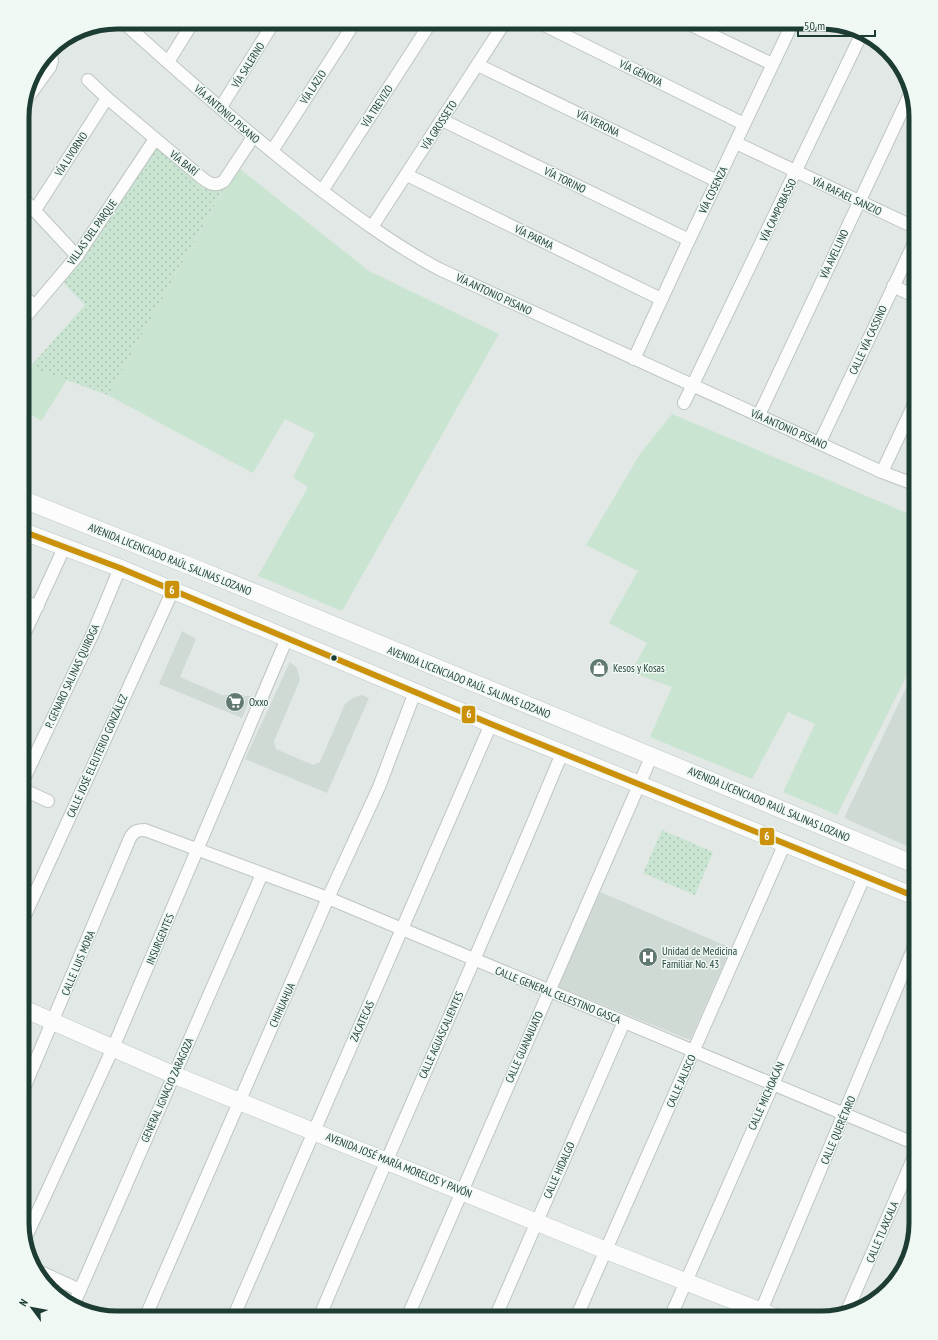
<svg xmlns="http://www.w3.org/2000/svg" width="938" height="1340" font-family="'PT Sans Narrow',sans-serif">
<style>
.built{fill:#cfdad5}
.grass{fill:#c9e4d0}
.park{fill:url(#park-dots)}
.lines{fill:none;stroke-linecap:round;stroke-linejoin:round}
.street-casing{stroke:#bec5c2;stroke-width:14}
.secondary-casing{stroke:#bdc6c2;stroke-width:18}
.street{stroke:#fbfcfb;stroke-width:12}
.secondary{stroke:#fbfcfb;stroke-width:17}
.bus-1-casing{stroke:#eff8f3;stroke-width:9}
.bus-1{stroke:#cb910a;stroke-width:6}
.bus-dot{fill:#1d3d34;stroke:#eff8f3;stroke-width:1.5}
.labels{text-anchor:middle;stroke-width:3;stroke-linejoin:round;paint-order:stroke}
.street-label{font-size:11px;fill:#1d3d34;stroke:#eff8f3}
.poi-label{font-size:11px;fill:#1d3d34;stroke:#eff8f3;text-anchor:start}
.rim{fill:none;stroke:#1d3d34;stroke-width:5}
.line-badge{stroke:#eff8f3;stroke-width:1.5}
.badge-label{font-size:11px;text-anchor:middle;font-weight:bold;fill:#fff}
</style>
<defs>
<pattern id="park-dots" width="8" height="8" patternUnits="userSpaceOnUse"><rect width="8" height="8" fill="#c9e4d0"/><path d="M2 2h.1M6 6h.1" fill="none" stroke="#acc4b3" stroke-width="1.8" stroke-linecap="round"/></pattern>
</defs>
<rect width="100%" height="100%" fill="#e2e8e5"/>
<!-- built -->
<g class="built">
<path d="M916,259V287L905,282Z"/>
<path d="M182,631L196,639L180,677L222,695L251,696L242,718L159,684Z"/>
<path d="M290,662L297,668L300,680L274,741L276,749L313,765L320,762L345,704L353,698L361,695L369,698L327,793L245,759Z"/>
<path d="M916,667V850L844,818Z"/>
<path d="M598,891L731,948L690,1040L556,986Z"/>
</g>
<!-- grass -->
<g class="grass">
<path d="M240,169L369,271L499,334L342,611L258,576L308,487L293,477L315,434L285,419L253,473L108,395L225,188Z"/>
<path d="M30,367L67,380L41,421L22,408V376Z"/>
<path d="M672,414L916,517V657L837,815L783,792L815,724L788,712L752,779L650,737L672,687L631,672L647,643L609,623L638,571L586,545L640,454Z"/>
</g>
<!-- park -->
<g class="park">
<path d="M155,147L203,188L215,191L225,187L108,395L30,367L85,305L64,283Z"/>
<path d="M662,830L713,852L695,895L643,873Z"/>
</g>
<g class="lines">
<defs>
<g id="street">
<path d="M123,22C185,78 247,133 313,184C354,215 394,245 439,269L882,472L916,485"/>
<path d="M538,22L744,124"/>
<path d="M685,22L772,64"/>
<path d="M168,62L193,22"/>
<path d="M478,65L717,181"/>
<path d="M88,80L107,98L202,178C210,184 215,187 224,181L253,137"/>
<path d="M24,103L50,67L52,60L50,52"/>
<path d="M221,107L274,22"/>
<path d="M442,120L689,240"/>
<path d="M736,143L916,228"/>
<path d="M272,151L355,22"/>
<path d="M407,175L661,299"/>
<path d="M322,191L431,22"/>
<path d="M22,197L77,256"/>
<path d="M35,210L107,98"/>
<path d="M372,227L505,22"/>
<path d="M893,286L916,297"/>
<path d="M22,294L34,306"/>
<path d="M22,321L77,256L155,139"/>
<path d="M634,359L689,240L793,22"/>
<path d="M684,403L862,33"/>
<path d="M759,415L910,94"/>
<path d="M820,442L916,239"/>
<path d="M882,472L916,400"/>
<path d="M22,601L38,606"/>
<path d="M22,639L65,546"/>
<path d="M22,783L93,633L120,568"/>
<path d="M22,789L48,801"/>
<path d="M22,922L173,590"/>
<path d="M22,1093L130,838C134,831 137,830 145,830L328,898L916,1144"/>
<path d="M26,1237L113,1048L287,638"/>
<path d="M34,1269L80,1290"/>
<path d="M73,1306L262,874"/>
<path d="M847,1311L916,1152"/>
<path d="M145,1318L328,898L379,787L415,692"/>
<path d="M233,1318L491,724"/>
<path d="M319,1318C399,1129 484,942 562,753"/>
<path d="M407,1318L652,755"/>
<path d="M495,1318L624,1022"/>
<path d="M576,1318L785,843"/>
<path d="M670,1318L865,875"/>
<path d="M758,1318L916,942"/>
</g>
<g id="secondary">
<path d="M22,499L200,570L916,865"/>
<path d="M22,531L120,568L491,724L916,897"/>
<path d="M22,1008L174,1075L610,1252L778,1318"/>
</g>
</defs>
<!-- street casing -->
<use href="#street" class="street-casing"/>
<!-- secondary casing -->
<use href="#secondary" class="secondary-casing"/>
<!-- street -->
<use href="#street" class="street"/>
<!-- secondary -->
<use href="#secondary" class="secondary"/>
<defs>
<path id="bus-1" d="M22,531L120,568L491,724L916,897"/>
</defs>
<!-- bus-1 casing -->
<use href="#bus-1" class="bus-1-casing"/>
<!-- bus-1 -->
<use href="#bus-1" class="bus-1"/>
</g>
<!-- icons -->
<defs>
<symbol id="shop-disc" viewBox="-11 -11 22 22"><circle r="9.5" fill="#627972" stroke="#eff8f3"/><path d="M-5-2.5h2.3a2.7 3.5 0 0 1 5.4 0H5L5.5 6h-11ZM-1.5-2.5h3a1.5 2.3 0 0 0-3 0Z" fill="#fff"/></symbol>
<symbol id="supermarket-disc" viewBox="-11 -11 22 22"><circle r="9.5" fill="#627972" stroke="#eff8f3"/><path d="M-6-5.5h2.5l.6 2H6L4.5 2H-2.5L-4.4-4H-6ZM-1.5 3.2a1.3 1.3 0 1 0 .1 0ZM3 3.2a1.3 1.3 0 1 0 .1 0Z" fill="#fff"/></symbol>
<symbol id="hospital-disc" viewBox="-11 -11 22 22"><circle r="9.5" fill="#627972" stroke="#eff8f3"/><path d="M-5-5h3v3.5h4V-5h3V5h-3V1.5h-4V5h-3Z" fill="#fff"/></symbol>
</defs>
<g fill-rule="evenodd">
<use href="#shop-disc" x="588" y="657" width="22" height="22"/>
<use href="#supermarket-disc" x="224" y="691" width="22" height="22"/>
<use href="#hospital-disc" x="637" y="946" width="22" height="22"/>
</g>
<!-- markers -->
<circle class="bus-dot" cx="334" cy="658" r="3.5"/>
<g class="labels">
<!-- street labels -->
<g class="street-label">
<text transform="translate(248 65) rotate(-58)" y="4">VÍA SALERNO</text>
<text transform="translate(641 73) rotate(26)" y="4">VÍA GÉNOVA</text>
<text transform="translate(313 87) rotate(-57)" y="4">VÍA LAZIO</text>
<text transform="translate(377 106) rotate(-57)" y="4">VÍA TREVIZO</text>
<text transform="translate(227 114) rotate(41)" y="4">VÍA ANTONIO PISANO</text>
<text transform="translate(598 123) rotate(26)" y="4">VÍA VERONA</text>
<text transform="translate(439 125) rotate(-57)" y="4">VÍA GROSSETO</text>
<text transform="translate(71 154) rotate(-57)" y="4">VÍA LIVORNO</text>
<text transform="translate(184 163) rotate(39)" y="4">VÍA BARÍ</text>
<text transform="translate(565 180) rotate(26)" y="4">VÍA TORINO</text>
<text transform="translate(713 190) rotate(-64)" y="4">VÍA COSENZA</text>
<text transform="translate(847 196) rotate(25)" y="4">VÍA RAFAEL SANZIO</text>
<text transform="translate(778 210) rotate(-64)" y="4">VÍA CAMPOBASSO</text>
<text transform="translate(92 232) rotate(-55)" y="4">VILLAS DEL PARQUE</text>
<text transform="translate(534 237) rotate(26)" y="4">VÍA PARMA</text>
<text transform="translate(834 254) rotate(-65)" y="4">VÍA AVELLINO</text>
<text transform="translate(494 294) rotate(25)" y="4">VÍA ANTONIO PISANO</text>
<text transform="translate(868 340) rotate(-65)" y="4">CALLE VÍA CASSINO</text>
<text transform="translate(789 429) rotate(24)" y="4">VÍA ANTONIO PISANO</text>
<text transform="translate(170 559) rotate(22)" y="4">AVENIDA LICENCIADO RAÚL SALINAS LOZANO</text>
<text transform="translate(72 676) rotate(-65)" y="4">P. GENARO SALINAS QUIROGA</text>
<text transform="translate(469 682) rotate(22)" y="4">AVENIDA LICENCIADO RAÚL SALINAS LOZANO</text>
<text transform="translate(97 756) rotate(-66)" y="4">CALLE JOSÉ ELEUTERIO GONZÁLEZ</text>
<text transform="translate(769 804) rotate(23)" y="4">AVENIDA LICENCIADO RAÚL SALINAS LOZANO</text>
<text transform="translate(160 939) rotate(-67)" y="4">INSURGENTES</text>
<text transform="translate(78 963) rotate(-67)" y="4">CALLE LUIS MORA</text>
<text transform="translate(558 995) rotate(22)" y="4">CALLE GENERAL CELESTINO GASCA</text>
<text transform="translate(282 1005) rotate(-66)" y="4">CHIHUAHUA</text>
<text transform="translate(362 1021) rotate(-66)" y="4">ZACATECAS</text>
<text transform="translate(441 1035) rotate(-66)" y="4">CALLE AGUASCALIENTES</text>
<text transform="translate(524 1047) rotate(-66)" y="4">CALLE GUANAJUATO</text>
<text transform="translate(681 1081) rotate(-66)" y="4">CALLE JALISCO</text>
<text transform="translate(167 1090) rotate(-66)" y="4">GENERAL IGNACIO ZARAGOZA</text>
<text transform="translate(766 1096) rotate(-66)" y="4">CALLE MICHOACÁN</text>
<text transform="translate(838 1130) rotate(-67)" y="4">CALLE QUERÉTARO</text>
<text transform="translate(399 1165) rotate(22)" y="4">AVENIDA JOSÉ MARÍA MORELOS Y PAVÓN</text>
<text transform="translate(559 1170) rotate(-66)" y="4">CALLE HIDALGO</text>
<text transform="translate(882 1232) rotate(-67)" y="4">CALLE TLAXCALA</text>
</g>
<!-- poi labels -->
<g class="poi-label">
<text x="613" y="672">Kesos y Kosas</text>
<text x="249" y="706">Oxxo</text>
<text x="662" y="955">Unidad de Medicina<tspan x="662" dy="13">Familiar No. 43</tspan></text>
</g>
</g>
<!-- crop -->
<path d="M0 0H938V1340H0ZM117 29H821A88 88 0 0 1 909 117V1223A88 88 0 0 1 821 1311H117A88 88 0 0 1 29 1223V117A88 88 0 0 1 117 29Z" fill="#eff8f3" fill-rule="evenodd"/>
<path class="rim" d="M117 29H821A88 88 0 0 1 909 117V1223A88 88 0 0 1 821 1311H117A88 88 0 0 1 29 1223V117A88 88 0 0 1 117 29Z"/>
<g class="line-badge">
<rect x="164" y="580" width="16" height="19" rx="4" fill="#cb910a"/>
<rect x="461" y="705" width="15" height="19" rx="4" fill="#cb910a"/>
<rect x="759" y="827" width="16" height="19" rx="4" fill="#cb910a"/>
</g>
<g class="badge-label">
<text x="172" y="594">6</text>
<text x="469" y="718">6</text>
<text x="767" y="840">6</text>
</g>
<!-- north arrow -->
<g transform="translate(32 1308) rotate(302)" stroke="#eff8f3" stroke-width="3" paint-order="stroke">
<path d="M0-3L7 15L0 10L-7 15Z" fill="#1d3d34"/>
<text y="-6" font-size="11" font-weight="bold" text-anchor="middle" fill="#1d3d34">N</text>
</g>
<!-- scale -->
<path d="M798 30v6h77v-6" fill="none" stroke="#1d3d34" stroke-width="2"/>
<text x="804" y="30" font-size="12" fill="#1d3d34" stroke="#eff8f3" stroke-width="3" paint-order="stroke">50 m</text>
</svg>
